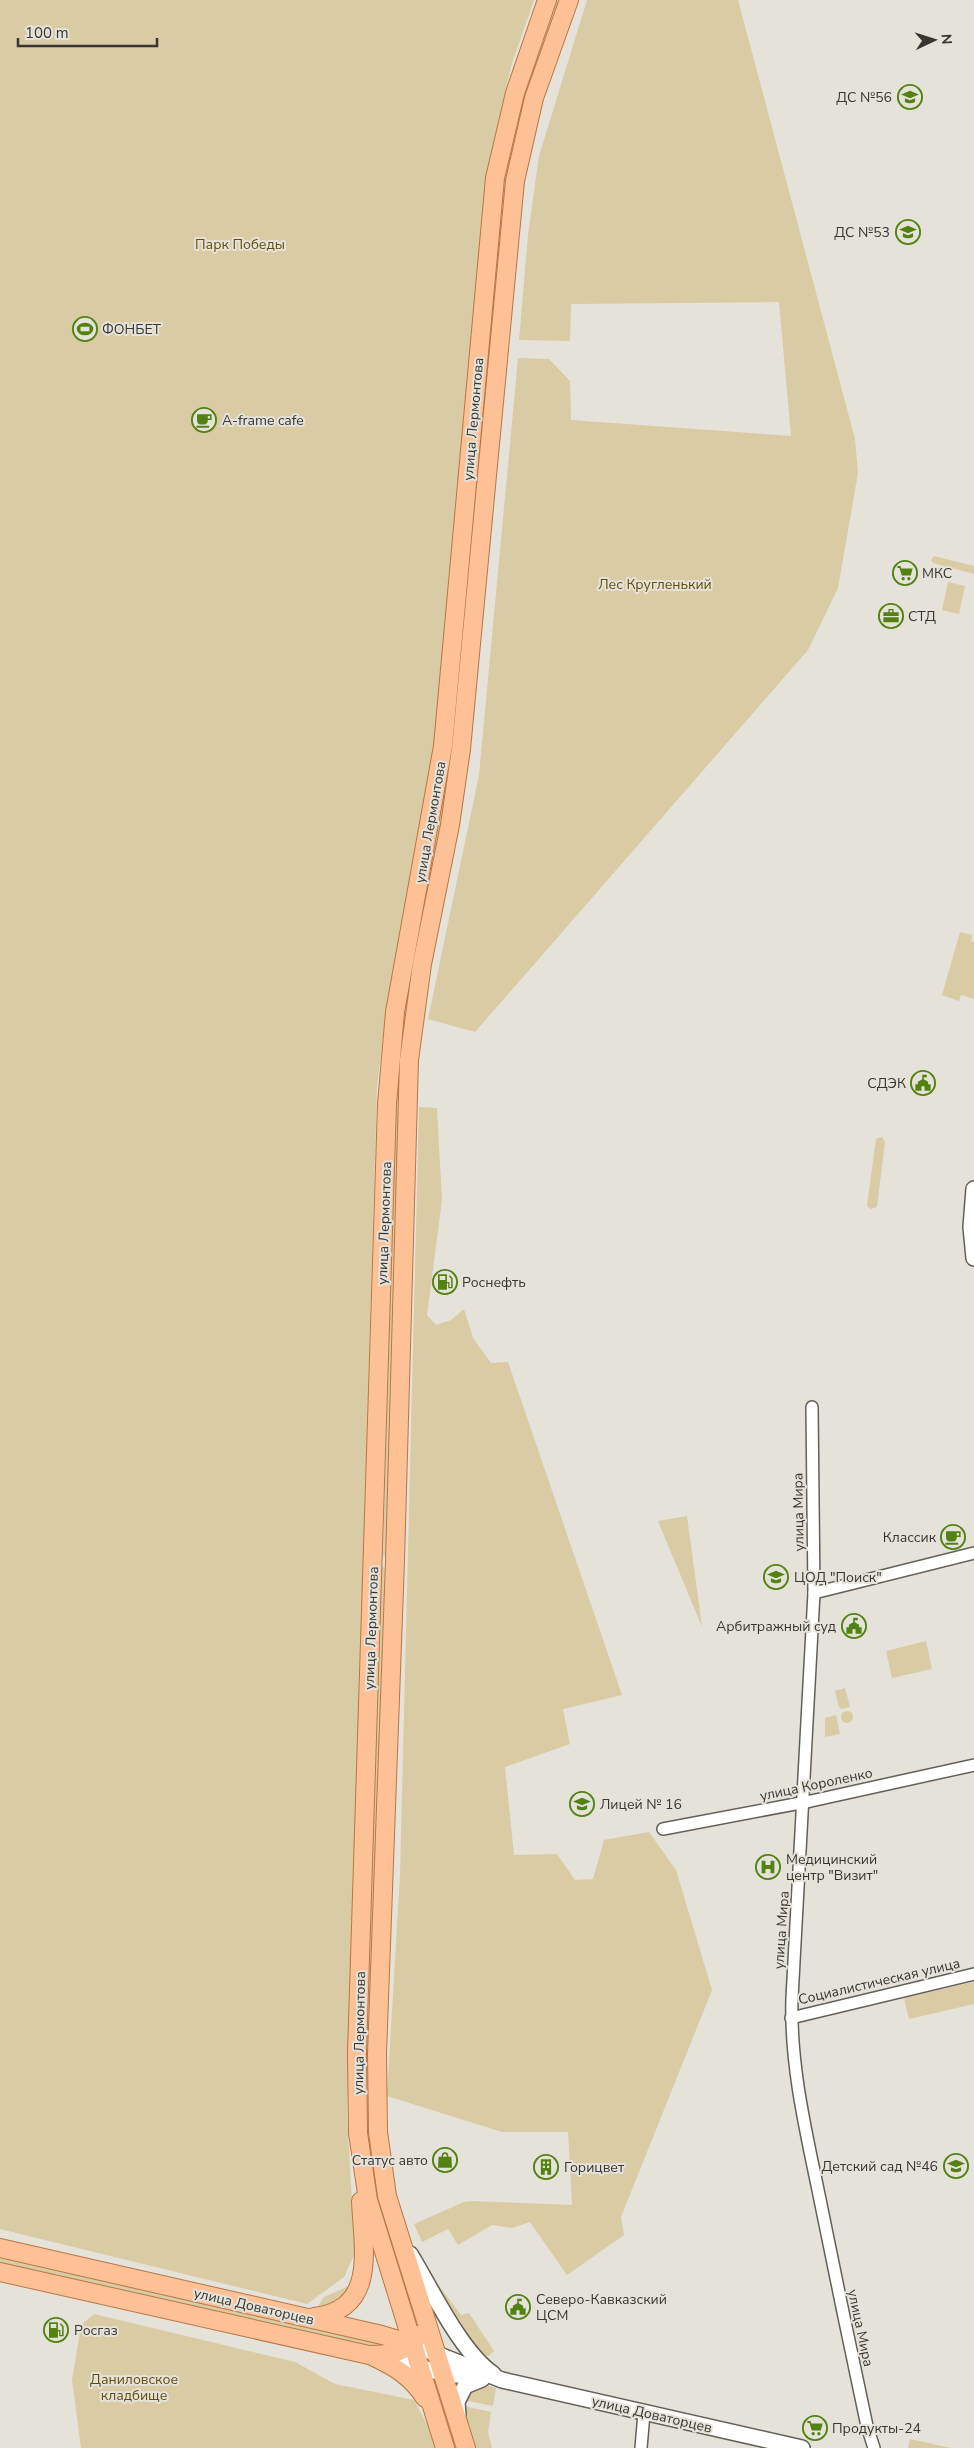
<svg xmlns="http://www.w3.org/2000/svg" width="974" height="2448" font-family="'Nunito Sans',sans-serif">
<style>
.green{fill:#d9cba3}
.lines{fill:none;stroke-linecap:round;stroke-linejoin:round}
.minor-casing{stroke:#636058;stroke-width:14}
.secondary-casing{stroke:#636058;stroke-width:18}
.primary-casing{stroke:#b87645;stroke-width:20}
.minor{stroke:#fff;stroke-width:11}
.secondary{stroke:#fff;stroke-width:15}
.primary{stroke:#fec195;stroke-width:18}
.labels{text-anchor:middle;stroke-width:4;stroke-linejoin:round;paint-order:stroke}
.poi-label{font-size:14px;fill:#373633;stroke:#e5e2d9;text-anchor:start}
.park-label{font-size:14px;fill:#624e07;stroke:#e5e2d9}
.street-label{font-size:14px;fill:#373633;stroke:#e5e2d9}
</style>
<rect width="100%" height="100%" fill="#e5e2d9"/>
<!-- green -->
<g class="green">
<path d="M0,0H534L512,63L488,165L464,412L436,749L388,996L377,1087L347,2116L355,2253L344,2277L307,2304L0,2229Z"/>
<path d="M554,0H561L528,97L454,740L452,741L502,178L522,95Z"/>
<path d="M587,0H738L855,439L858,473L838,588L808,650L475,1032L428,1019L479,775L518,358L549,359L570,381L571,420L791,436L779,302L571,304L570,341L519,340L528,235L539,156Z"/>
<path d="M934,556L974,566V574L933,563L931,560Z"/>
<path d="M948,582L965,586L959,614L942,610Z"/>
<path d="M451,752L449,787L402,1048H399L401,1013Z"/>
<path d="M960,932L972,935L971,941L974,942V999L961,995L959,1001L942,995Z"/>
<path d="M398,1061L401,1062L386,1554L383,1557L395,1104Z"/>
<path d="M419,1107L437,1108L442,1200L427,1315L436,1325L451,1320L464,1309L473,1338L491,1363L508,1362L622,1695L563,1709L570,1744L505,1767L514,1855L557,1854L575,1880L593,1879L604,1840L649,1832L676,1870L712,1990L621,2217L624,2235L567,2275L530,2222L512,2228L492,2225L458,2245L448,2229L422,2242L414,2224L464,2202L472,2201L572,2205L568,2132H502L387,2096L400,1875Z"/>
<path d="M882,1137L885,1142L877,1207L871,1209L867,1206L876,1139Z"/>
<path d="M687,1516L702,1627L658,1521Z"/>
<path d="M382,1565L385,1569L369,2053L417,2319L413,2320L386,2238L368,2164L364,2095L380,1566Z"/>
<path d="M926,1641L932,1669L892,1678L886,1651Z"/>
<path d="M845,1688L850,1707L841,1709L839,1707L835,1691Z"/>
<circle cx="847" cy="1717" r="6"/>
<path d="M836,1715L840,1734L825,1737V1718Z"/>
<path d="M974,1982V2004L909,2019L904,1998Z"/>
<path d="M0,2257L380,2343V2348L378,2349L0,2264Z"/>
<path d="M434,2279L461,2315L469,2313L494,2351L488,2356H481L431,2283Z"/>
<path d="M351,2285C343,2298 334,2304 318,2306L324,2297Z"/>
<path d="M94,2314L295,2362L335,2384L414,2400L429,2428L435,2448H81L72,2380L81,2325Z"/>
<path d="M482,2384L496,2388L493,2406L463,2400L464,2395Z"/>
<path d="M445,2405L458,2448H452L439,2407Z"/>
<path d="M463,2406L491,2412L488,2432L492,2448H475Z"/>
<path d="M910,2439L951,2448H908Z"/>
</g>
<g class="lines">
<defs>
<g id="minor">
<path d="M812,1407L814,1593L792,1998C790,2061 804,2123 817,2185C833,2265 850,2346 867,2426L874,2448"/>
<path d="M814,1593L974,1553"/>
<path d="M663,1829L811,1801L974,1765"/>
<path d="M791,2018L974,1974"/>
<path d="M641,2448L644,2413"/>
</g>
<g id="secondary">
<path d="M974,1189L971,1227L974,1258"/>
<path d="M410,2254C431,2288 460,2351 493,2374"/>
<path d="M412,2344L502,2380L802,2448"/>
<path d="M384,2358L442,2373L481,2378"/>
<path d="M458,2415L457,2402L465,2386L482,2379"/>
</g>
<g id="primary">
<path d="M0,2248L382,2335L412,2344"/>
<path d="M0,2272L369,2355C391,2355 406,2353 419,2335"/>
<path d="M314,2317C378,2309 363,2249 361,2201"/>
<path d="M372,2356C395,2367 411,2376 425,2398"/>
<path d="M445,2448L368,2200L358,2133L357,2053L387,1104L395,1012L443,746L495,178L515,93L547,0"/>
<path d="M466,2448L387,2196L378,2132L377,2054L395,1561L409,1060L422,964L450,825L461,749L515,181L534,98L569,0"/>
</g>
</defs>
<!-- minor casing -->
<use href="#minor" class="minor-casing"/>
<!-- secondary casing -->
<use href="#secondary" class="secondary-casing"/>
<!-- primary casing -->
<use href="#primary" class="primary-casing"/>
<!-- minor -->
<use href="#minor" class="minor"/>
<!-- secondary -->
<use href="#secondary" class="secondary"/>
<!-- primary -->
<use href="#primary" class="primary"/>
</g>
<!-- icons -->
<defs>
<symbol id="school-ring" viewBox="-11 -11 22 22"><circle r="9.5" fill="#e5e2d9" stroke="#538213" stroke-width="1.5"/><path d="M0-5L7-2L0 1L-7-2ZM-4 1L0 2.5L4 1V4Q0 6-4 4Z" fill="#538213"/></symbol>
<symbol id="stadium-ring" viewBox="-11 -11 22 22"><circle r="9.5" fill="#e5e2d9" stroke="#538213" stroke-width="1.5"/><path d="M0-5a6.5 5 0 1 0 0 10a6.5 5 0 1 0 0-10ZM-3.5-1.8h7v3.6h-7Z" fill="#538213"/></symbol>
<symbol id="cafe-ring" viewBox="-11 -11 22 22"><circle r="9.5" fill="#e5e2d9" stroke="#538213" stroke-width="1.5"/><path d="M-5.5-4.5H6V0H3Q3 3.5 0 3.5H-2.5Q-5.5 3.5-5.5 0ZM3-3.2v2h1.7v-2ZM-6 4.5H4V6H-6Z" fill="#538213"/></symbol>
<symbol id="supermarket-ring" viewBox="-11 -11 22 22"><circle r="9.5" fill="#e5e2d9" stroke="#538213" stroke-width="1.5"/><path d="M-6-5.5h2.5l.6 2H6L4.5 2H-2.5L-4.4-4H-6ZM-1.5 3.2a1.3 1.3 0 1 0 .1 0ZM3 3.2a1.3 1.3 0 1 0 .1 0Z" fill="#538213"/></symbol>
<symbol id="office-ring" viewBox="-11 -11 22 22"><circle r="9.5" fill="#e5e2d9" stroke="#538213" stroke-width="1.5"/><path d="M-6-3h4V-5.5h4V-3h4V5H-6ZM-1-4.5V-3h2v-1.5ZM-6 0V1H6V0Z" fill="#538213"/></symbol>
<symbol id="civic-ring" viewBox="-11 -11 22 22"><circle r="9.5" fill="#e5e2d9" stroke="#538213" stroke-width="1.5"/><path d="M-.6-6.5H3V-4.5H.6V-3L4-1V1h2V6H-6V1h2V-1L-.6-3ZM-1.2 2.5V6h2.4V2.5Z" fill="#538213"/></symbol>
<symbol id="fuel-ring" viewBox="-11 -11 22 22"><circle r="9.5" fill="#e5e2d9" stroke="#538213" stroke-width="1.5"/><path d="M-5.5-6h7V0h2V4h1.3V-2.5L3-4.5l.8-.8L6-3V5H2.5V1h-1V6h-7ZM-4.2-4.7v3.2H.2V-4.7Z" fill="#538213"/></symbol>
<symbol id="hospital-ring" viewBox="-11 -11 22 22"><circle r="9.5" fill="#e5e2d9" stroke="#538213" stroke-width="1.5"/><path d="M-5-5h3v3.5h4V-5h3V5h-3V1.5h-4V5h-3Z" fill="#538213"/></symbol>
<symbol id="shop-ring" viewBox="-11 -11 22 22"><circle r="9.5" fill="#e5e2d9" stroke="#538213" stroke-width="1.5"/><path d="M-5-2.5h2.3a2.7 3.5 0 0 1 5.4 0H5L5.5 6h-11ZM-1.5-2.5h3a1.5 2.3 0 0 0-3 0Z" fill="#538213"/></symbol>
<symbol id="building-ring" viewBox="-11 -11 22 22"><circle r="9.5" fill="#e5e2d9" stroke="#538213" stroke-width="1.5"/><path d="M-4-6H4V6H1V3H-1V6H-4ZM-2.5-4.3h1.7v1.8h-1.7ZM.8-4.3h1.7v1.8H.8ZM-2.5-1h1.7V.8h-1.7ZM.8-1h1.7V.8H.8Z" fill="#538213"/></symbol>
</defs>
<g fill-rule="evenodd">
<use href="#school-ring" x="896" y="83" width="28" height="28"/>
<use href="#school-ring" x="894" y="218" width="28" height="28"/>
<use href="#stadium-ring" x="71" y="315" width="28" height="28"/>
<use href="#cafe-ring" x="190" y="406" width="28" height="28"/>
<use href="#supermarket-ring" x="891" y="559" width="28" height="28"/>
<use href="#office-ring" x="877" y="602" width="28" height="28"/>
<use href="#civic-ring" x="909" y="1069" width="28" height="28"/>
<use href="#fuel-ring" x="431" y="1268" width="28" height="28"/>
<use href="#cafe-ring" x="939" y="1523" width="28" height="28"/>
<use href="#school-ring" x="762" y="1563" width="28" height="28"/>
<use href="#civic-ring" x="840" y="1612" width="28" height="28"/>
<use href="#school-ring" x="568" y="1790" width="28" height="28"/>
<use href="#hospital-ring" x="754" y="1853" width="28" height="28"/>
<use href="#shop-ring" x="431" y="2146" width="28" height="28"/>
<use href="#school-ring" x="942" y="2152" width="28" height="28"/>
<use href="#building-ring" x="532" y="2153" width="28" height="28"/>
<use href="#civic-ring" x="504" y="2293" width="28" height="28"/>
<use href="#fuel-ring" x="42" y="2316" width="28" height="28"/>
<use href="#supermarket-ring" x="801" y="2414" width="28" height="28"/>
</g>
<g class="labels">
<!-- poi labels -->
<g class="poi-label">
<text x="892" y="102" text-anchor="end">ДС №56</text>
<text x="890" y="237" text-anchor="end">ДС №53</text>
<text x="102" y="334">ФОНБЕТ</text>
<text x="222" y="425">A-frame cafe</text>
<text x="922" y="578">МКС</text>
<text x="908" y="621">СТД</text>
<text x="906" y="1088" text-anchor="end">СДЭК</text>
<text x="462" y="1287">Роснефть</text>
<text x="936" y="1542" text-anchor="end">Классик</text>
<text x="794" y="1582">ЦОД "Поиск"</text>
<text x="836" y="1631" text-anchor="end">Арбитражный суд</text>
<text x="600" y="1809">Лицей № 16</text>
<text x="786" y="1864">Медицинский<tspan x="786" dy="16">центр "Визит"</tspan></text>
<text x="428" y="2165" text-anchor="end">Статус авто</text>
<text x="938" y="2171" text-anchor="end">Детский сад №46</text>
<text x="564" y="2172">Горицвет</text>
<text x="536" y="2304">Северо-Кавказский<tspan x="536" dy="16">ЦСМ</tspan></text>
<text x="74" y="2335">Росгаз</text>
<text x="832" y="2433">Продукты-24</text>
</g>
<!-- park labels -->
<g class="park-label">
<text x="240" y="249">Парк Победы</text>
<text x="655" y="589">Лес Кругленький</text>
<text x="134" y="2384">Даниловское<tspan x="134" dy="16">кладбище</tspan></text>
</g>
<!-- street labels -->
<g class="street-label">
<text transform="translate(473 419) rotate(-85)" y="5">улица Лермонтова</text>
<text transform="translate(430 822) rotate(-80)" y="5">улица Лермонтова</text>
<text transform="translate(384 1223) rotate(-88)" y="5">улица Лермонтова</text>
<text transform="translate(798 1512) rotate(-91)" y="5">улица Мира</text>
<text transform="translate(371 1628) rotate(-88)" y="5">улица Лермонтова</text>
<text transform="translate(816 1784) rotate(-12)" y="5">улица Короленко</text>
<text transform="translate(781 1930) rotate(-86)" y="5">улица Мира</text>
<text transform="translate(879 1981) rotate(-13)" y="5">Социалистическая улица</text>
<text transform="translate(359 2033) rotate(-89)" y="5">улица Лермонтова</text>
<text transform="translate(254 2306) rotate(13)" y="5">улица Доваторцев</text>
<text transform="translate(861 2328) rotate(78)" y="5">улица Мира</text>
<text transform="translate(652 2414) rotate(13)" y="5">улица Доваторцев</text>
</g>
</g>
<!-- north arrow -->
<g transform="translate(934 40) rotate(86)" stroke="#e5e2d9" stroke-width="4" paint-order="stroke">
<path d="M0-4L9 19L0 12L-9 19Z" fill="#373633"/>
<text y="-8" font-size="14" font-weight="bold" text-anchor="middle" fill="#373633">N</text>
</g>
<!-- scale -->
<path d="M18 38v8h139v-8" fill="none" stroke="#373633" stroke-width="2.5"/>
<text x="25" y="38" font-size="15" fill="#373633" stroke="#e5e2d9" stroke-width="4" paint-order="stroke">100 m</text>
</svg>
